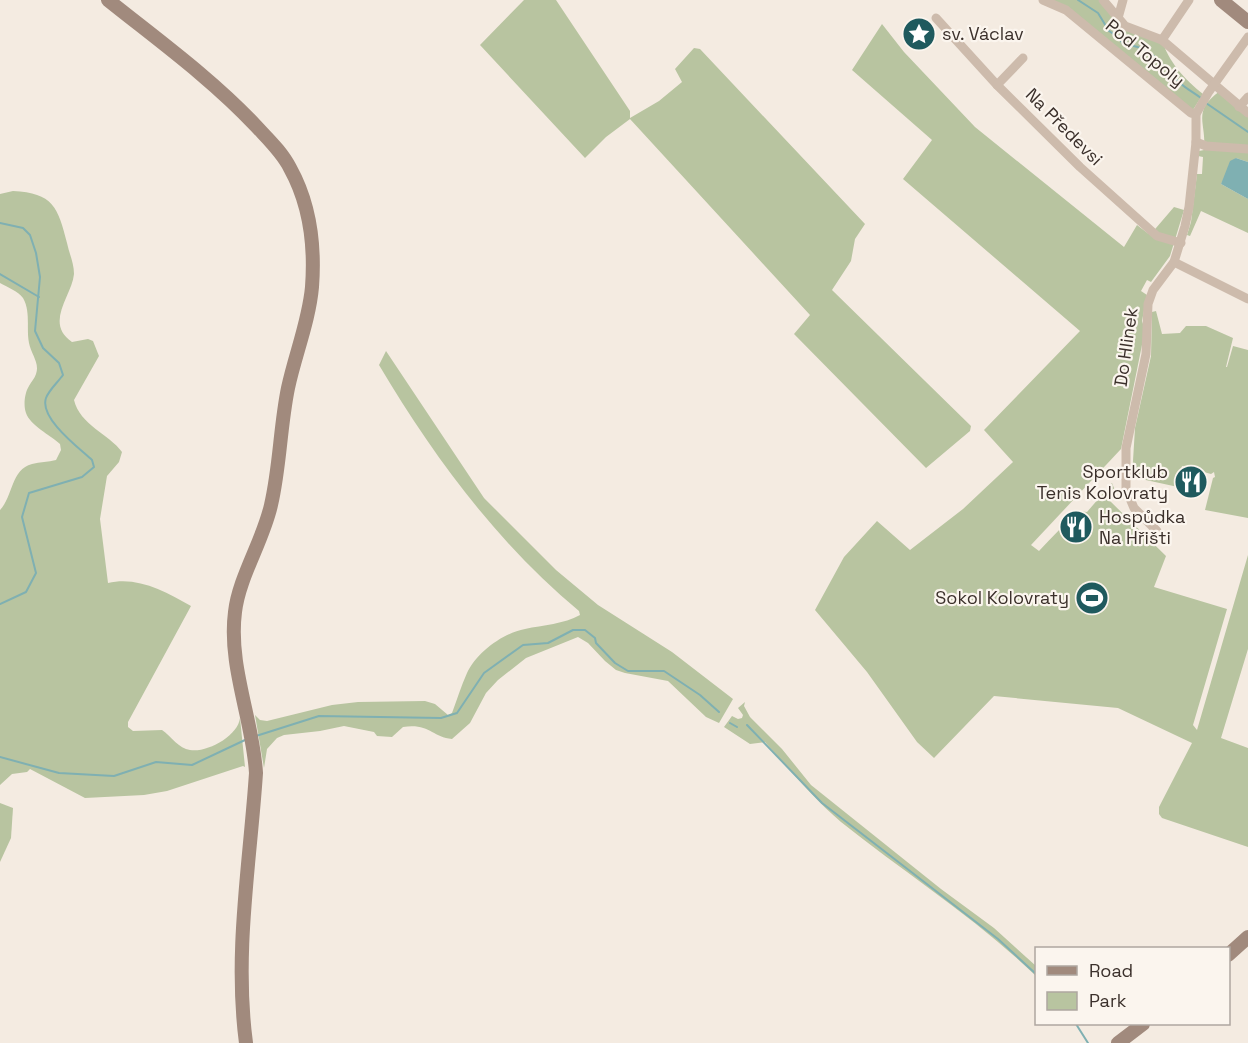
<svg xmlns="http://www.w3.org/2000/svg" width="1248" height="1043" font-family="'Space Grotesk',sans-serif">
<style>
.green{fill:#b8c4a0}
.water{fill:#7fb0b2}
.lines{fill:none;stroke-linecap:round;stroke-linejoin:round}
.stream{stroke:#7fb0b2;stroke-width:2}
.street{stroke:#cdbbac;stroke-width:9}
.secondary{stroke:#a18a7d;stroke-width:14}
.labels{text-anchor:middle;stroke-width:4.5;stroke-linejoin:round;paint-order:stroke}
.poi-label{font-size:18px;fill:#3b302b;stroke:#fbf5ee;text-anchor:start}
.street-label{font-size:18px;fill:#3b302b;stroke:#fbf5ee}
</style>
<rect width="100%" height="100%" fill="#f4ebe1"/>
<!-- green -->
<g class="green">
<path d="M524,0H556L630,111V118L659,101L682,82L675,69L694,48L700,49L865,224L855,239L851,261L832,290L971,426L970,431L926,468L794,334L810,315L630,119L606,137L585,158L480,45Z"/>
<path d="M1043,0H1103L1125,26L1162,40C1168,61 1185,80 1203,94L1191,113L1096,34Z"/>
<path d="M882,24L904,52L975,127L1124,247L1137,225L1150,235L1174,207L1184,210L1170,256L1151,282L1147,280L1141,291L1147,295L1142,321L1145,330L1121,449L1031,545L1039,551C1052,537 1066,523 1078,511L1087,512L1112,483L1116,493L1110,501L1166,556L1154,587L1227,609L1193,725L1197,730L1248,555V649L1221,738L1248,748V847L1162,818L1159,814V807L1192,743L1118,708L994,696L934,758L917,742L867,672L815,610L844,557L877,521L910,550L963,509L1013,462L984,430L1080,331L903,179L932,140L852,70Z"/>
<path d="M1220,91L1248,113V162L1236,158L1221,184L1248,199V233L1201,211L1190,236L1187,235L1191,222L1197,174H1202L1203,157L1198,156L1199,151L1204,150C1207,122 1191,112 1220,91Z"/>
<path d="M13,191C53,193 58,207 67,243C69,253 74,263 74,274C72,296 44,323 72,342L88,339L93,341L99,356L74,400C80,425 109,434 122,452L119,462L107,476L100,519L108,583C137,576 165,591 191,606L128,722V727L133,731L162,730C171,736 179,749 190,750C207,753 238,736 240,718L245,767L243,766L167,791L144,795L85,798L30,769L27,772L12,774L0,785V510C13,497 11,469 32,464C40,462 48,462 56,460L61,450L60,444C50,435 30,425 26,413C23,405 25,392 29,386C31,382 35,378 36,374C40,363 31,354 29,343C26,328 31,312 23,298C18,291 7,287 0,283V194Z"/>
<path d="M1156,311L1162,334L1180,333L1186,326H1206L1233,338L1226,367H1227L1233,346L1248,350V518L1205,510L1213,478L1215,477L1214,472L1211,474L1182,466L1178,487L1132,477L1135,428L1151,356L1152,312Z"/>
<path d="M386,351L484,498L556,570L598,605L672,652L733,699L719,723L706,717L668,681L625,673L616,670L605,661L588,643L578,637L526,658L498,680L486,693L470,723L452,739C432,737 429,723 403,727L392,737L377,736L374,732L344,726L320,731L284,735L277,738L267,749L264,768L255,715L260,720L267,721L332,705L358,702L425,701L435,704L448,715L452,713C457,700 461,686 467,673C477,652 503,633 525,629C543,625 564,624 580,615L579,611C498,544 433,456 379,365Z"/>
<path d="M745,702L744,706L750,717L782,749L811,785L941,889L994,928L1036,966V976C976,918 906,874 841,822C813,798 789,769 765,742L750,744L724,727L732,716L738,719L742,718L743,715L738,708Z"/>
<path d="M0,803L13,808L11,838L0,862Z"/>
</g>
<!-- water -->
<path class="water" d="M1236,158L1248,162V199L1221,184L1230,161Z"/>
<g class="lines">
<!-- stream -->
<g class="stream">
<path d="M1078,0L1098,13L1109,31L1118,37L1123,44C1156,48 1158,63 1179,82C1186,89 1195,93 1202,99"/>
<path d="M1206,103L1248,132"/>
<path d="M0,223L23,228L30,235L36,253L40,277L35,331L43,348L59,363L63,375C58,382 49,390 46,398C39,418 79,448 92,460L94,467L82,477L29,493L22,517L36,573L26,592L0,604"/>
<path d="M0,274L39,297"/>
<path d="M730,723L737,727"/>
<path d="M747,725L822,803L998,939L1036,974"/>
<path d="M256,736L319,716L441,718L457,713L484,673L523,645L548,643L573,630H585L595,638L596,643L615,663L628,671H664L700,695L719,712"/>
<path d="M0,757L59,773L114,776L156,762L192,765L245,740"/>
<path d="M1076,1024L1088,1043"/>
</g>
<!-- street -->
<g class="street">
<path d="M1043,0L1066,10L1191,113L1196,114"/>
<path d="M1103,0L1125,26L1162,40L1248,113"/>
<path d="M936,18L997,85L1080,167L1157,236L1181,243"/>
<path d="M1118,18L1123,0"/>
<path d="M1162,40L1189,0"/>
<path d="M997,85L1023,58"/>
<path d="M1239,107L1248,97"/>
<path d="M1196,142L1206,146L1248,149"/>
<path d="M1174,262L1248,299"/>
<path d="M1157,531L1134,508L1126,489V448L1146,354L1148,304L1153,290L1174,262L1185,226L1189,207L1196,142V114L1208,93L1248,37"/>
</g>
<!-- secondary -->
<g class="secondary">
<path d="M108,0C158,40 212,79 256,126C268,139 282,152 290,168C310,204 315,247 312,287C309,321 295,355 288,388C280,427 280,467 271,505C263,541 239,577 235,612C228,666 253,720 256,773C250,863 234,953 246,1043"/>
<path d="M1221,0L1248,22"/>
<path d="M1228,955L1248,937"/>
<path d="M1118,1043L1143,1024"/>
</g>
</g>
<!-- icons -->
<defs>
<symbol id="sight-disc" viewBox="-11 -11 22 22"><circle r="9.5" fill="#1f5a5e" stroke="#fbf5ee"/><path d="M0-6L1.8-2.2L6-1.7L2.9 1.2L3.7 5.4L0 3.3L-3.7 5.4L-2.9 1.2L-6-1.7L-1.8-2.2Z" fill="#fff"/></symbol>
<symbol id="restaurant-disc" viewBox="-11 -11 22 22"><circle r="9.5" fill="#1f5a5e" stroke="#fbf5ee"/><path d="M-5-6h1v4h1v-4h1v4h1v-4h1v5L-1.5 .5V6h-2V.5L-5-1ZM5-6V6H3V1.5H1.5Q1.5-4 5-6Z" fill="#fff"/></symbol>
<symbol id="stadium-disc" viewBox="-11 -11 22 22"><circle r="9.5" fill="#1f5a5e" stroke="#fbf5ee"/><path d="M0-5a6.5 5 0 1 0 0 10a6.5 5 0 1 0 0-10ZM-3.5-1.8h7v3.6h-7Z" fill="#fff"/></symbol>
</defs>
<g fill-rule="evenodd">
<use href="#sight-disc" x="900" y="15" width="38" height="38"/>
<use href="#restaurant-disc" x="1172" y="463" width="38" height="38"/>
<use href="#restaurant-disc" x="1057" y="508" width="38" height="38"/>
<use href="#stadium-disc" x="1073" y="579" width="38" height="38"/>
</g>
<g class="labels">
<!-- poi labels -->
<g class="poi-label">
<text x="942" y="40">sv. Václav</text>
<text x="1168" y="478" text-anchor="end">Sportklub<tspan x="1168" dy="21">Tenis Kolovraty</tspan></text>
<text x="1099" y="523">Hospůdka<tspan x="1099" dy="21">Na Hřišti</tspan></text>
<text x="1069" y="604" text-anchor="end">Sokol Kolovraty</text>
</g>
<!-- street labels -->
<g class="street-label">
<text transform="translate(1145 53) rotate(39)" y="6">Pod Topoly</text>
<text transform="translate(1064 127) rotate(45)" y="6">Na Předevsi</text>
<text transform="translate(1126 347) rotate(-82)" y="6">Do Hlinek</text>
</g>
</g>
<!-- legend -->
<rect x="1035" y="947" width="195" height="78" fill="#fbf5ee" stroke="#aea6a0" stroke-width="1.5"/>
<rect x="1047" y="966" width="30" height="9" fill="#a18a7d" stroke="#aea6a0" stroke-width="1.5"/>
<text x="1089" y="977" font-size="18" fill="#3b302b">Road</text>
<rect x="1047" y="992" width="30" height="18" fill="#b8c4a0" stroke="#aea6a0" stroke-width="1.5"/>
<text x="1089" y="1007" font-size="18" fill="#3b302b">Park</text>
</svg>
